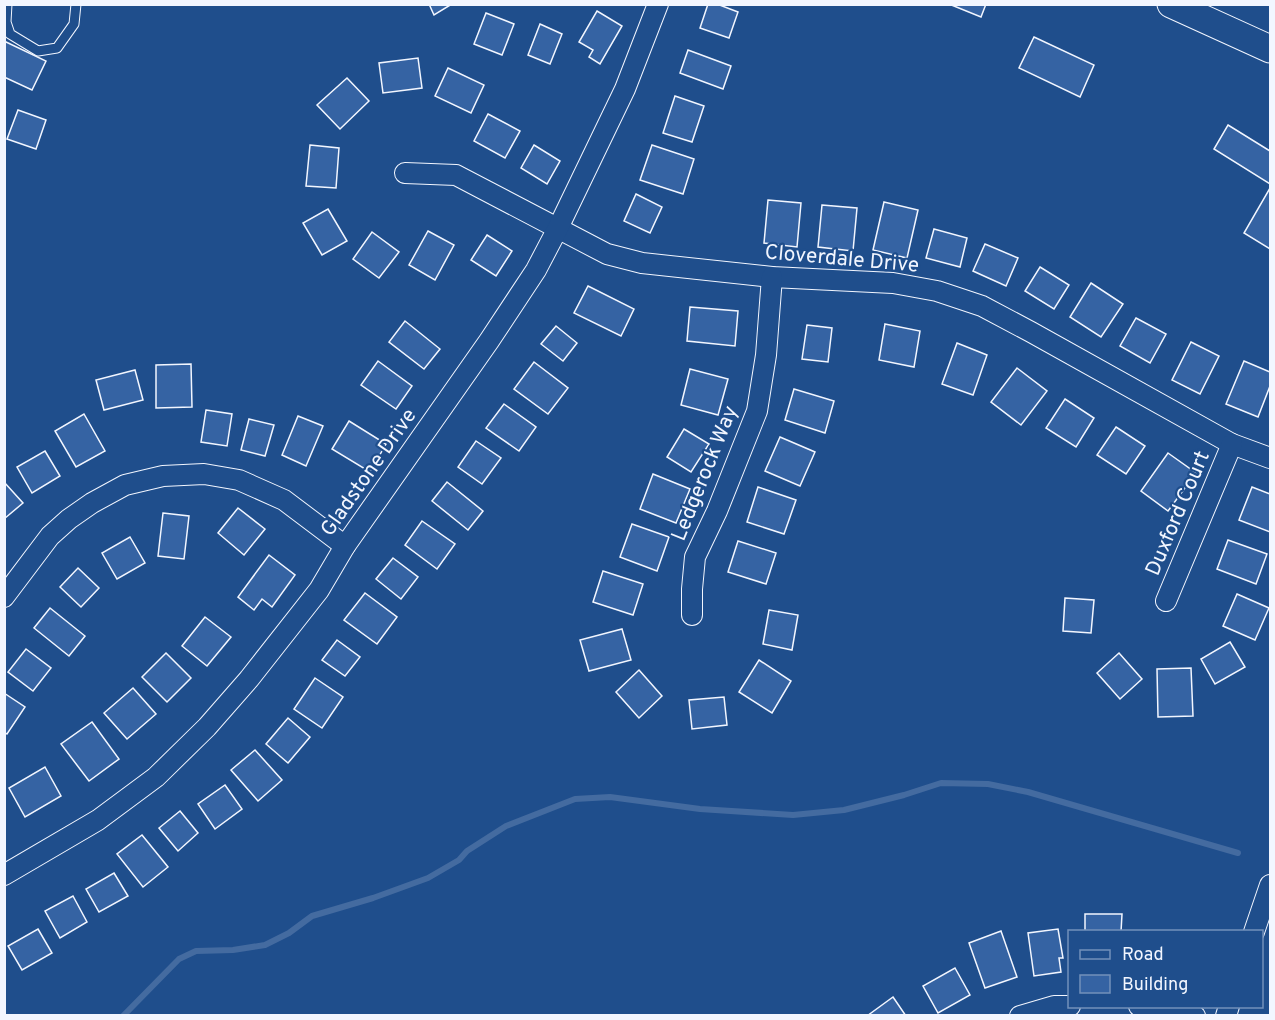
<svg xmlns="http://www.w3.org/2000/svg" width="1275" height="1020" font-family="Overpass,sans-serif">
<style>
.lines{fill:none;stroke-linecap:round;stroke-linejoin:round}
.stream{stroke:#446ba0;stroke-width:6}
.building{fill:#3563a3;stroke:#f2f6ff;stroke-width:1.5}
.lane-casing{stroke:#f2f6ff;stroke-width:11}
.street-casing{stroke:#f2f6ff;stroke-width:22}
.secondary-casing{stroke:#f2f6ff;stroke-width:29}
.lane{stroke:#1f4e8c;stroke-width:9}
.street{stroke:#1f4e8c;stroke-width:20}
.secondary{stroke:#1f4e8c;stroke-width:27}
.labels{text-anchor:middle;stroke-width:4.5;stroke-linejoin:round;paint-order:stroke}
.street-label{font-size:21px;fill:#f2f6ff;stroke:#1f4e8c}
</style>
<rect width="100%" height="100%" fill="#1f4e8c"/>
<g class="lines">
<!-- stream -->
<path class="stream" d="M123,1016L179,959L196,951L233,950L265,945L289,933L312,916L373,898L428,878L459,860L467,851L506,826L575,799L610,797L700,809L793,815L844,810L904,795L941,783L988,784L1028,792L1238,853"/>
</g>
<!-- building -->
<g class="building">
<path d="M429,4H452L434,15Z"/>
<path d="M708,4H717L738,12L729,38L700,28Z"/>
<path d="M949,4H986L981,17Z"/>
<path d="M597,11L622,26L600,64L589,57L593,50L579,42Z"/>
<path d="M486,13L514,24L502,55L474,44Z"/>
<path d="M540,24L562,34L550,64L528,55Z"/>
<path d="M1034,37L1094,65L1080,97L1019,68Z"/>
<path d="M4,41L46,61L32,90L4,77Z"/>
<path d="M688,50L731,66L723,89L680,73Z"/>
<path d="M418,58L422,88L383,93L379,63Z"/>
<path d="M448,68L484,85L471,113L435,96Z"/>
<path d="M347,78L369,101L340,129L317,105Z"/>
<path d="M675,96L704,106L692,142L663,133Z"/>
<path d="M18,110L46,120L36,149L7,139Z"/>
<path d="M488,114L520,131L505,158L474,141Z"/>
<path d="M1228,125L1270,151V184L1214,149Z"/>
<path d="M310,145L339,148L336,188L306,186Z"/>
<path d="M534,145L560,161L547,184L521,168Z"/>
<path d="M652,145L694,159L683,194L640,180Z"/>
<path d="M1270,188V249L1244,233Z"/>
<path d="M636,194L662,207L650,233L624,221Z"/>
<path d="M768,200L801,203L797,247L764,243Z"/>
<path d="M884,202L918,210L907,258L873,250Z"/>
<path d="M822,205L857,208L853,251L818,247Z"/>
<path d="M328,209L347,241L322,255L303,223Z"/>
<path d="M934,229L967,238L960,267L926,258Z"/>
<path d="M428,231L454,245L435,280L409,265Z"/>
<path d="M372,232L399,252L379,278L353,259Z"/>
<path d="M487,235L512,251L496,276L471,260Z"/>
<path d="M985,244L1018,258L1006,286L973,271Z"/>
<path d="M1040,267L1069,285L1054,309L1025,291Z"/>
<path d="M1091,283L1123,304L1101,337L1070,317Z"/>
<path d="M588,286L634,309L621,336L574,313Z"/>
<path d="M690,307L738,311L735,346L687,341Z"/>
<path d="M1136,318L1166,334L1150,363L1120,346Z"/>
<path d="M405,321L440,349L424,369L389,342Z"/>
<path d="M885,324L920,331L914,367L879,360Z"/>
<path d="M807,325L832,328L828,362L802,359Z"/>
<path d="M556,326L577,343L563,361L541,344Z"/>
<path d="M1191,342L1219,356L1200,394L1172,380Z"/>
<path d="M957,343L987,355L973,395L942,384Z"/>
<path d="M378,361L412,386L396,409L361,385Z"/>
<path d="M1244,361L1270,372V386L1258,417L1226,404Z"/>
<path d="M534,362L568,388L548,414L514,389Z"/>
<path d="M191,364L192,407L156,408V365Z"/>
<path d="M1017,368L1047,391L1021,425L991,402Z"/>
<path d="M690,369L728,379L718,415L681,405Z"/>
<path d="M135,370L143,400L104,410L96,380Z"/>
<path d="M794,389L834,401L825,433L785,420Z"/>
<path d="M1065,399L1094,418L1076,447L1046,428Z"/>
<path d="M504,404L536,427L519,451L486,428Z"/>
<path d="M206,410L232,414L227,446L201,442Z"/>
<path d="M84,414L105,451L76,467L55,431Z"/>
<path d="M298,416L323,426L306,466L282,455Z"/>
<path d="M249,419L274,425L265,456L241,450Z"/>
<path d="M349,421L386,444L370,472L332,449Z"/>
<path d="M1116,427L1145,446L1126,474L1097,455Z"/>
<path d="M684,429L709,444L691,472L667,457Z"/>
<path d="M780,437L815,452L800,486L765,471Z"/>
<path d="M476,441L501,458L482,484L458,467Z"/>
<path d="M45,451L60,476L32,493L17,467Z"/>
<path d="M1168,453L1196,473L1168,511L1141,491Z"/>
<path d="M653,474L690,489L676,523L640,509Z"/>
<path d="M4,482L23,503L4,519Z"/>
<path d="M447,482L483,511L468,530L432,501Z"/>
<path d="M758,487L796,500L784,534L747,522Z"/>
<path d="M1252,487L1270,494V532L1239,520Z"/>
<path d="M238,508L265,529L244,555L218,533Z"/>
<path d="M163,513L189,516L184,559L158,556Z"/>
<path d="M422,521L455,544L437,569L405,545Z"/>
<path d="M632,524L669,537L657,571L620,557Z"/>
<path d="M130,537L145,563L117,579L102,553Z"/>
<path d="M1228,540L1267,554L1256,584L1217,569Z"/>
<path d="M738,541L776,553L766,584L728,572Z"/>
<path d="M269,555L295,575L272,607L262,599L254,610L238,597Z"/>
<path d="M393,558L418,577L401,599L376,579Z"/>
<path d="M78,568L99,588L81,607L60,587Z"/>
<path d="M603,571L643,584L633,615L593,602Z"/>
<path d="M365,593L397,617L377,644L344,620Z"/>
<path d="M1237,594L1269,608L1255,640L1223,626Z"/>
<path d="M1065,598L1094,600L1091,633L1063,631Z"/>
<path d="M50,608L85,636L69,656L34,628Z"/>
<path d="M769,610L798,615L792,650L763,644Z"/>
<path d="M205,617L231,637L207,666L182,646Z"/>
<path d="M622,629L631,660L589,671L580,640Z"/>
<path d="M337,640L360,657L345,676L322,660Z"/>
<path d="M1230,642L1245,667L1215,684L1201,659Z"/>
<path d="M26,649L51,668L33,691L8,672Z"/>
<path d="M166,653L191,678L167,702L142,677Z"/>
<path d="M1119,653L1142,679L1120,699L1097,673Z"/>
<path d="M759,660L791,681L772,713L739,692Z"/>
<path d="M1191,668L1193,716L1158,717L1157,669Z"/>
<path d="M639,670L662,696L639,718L616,692Z"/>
<path d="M315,678L343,697L322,728L294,709Z"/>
<path d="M133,688L156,714L127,739L104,713Z"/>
<path d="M4,693L25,707L7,734L4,732Z"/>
<path d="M724,697L727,725L692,729L689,700Z"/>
<path d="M288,718L310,737L288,763L266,744Z"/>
<path d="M92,722L119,759L89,781L61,744Z"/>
<path d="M255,750L282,780L258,801L231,770Z"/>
<path d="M45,767L61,796L25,817L9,788Z"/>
<path d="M225,785L242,809L215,829L198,804Z"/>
<path d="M180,811L198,833L178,851L159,828Z"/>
<path d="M142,835L168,867L143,887L117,854Z"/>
<path d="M114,873L128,896L99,912L86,889Z"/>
<path d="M73,896L87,922L60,938L45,911Z"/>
<path d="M1085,914H1122L1121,932H1085Z"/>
<path d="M38,929L52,953L22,970L8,946Z"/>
<path d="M1058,929L1063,958H1059L1061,972L1034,976L1028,933Z"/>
<path d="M1001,931L1017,977L985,988L969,943Z"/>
<path d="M955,968L970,995L938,1013L923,986Z"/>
<path d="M893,997L906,1016H867Z"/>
</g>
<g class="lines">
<defs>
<path id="lane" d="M7,4L6,22L10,34L38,51L57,48L74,24L76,4"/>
<g id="street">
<path d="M405,173L456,175L607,254L642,263L772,277L893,283L937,291L982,306L1031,332L1232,444L1270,458"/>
<path d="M4,597L50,536L69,519L92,503L125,485L163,476L204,474L239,480L284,500L345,546"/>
<path d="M1166,601L1232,444"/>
<path d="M692,615V589L695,557L717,511L757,411L766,355L772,277"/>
<path d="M4,875L98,820L156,777L207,727L249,679L319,590L345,546L489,341L536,270L558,228L625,89L658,4"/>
<path d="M1254,932L1270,885"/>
<path d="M1139,1006L1195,1016"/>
<path d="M1020,1016L1054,1006H1070"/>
<path d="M1226,1016L1229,1006"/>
</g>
<path id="secondary" d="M1171,4L1270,49"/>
</defs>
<!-- lane casing -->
<use href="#lane" class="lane-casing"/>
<!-- street casing -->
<use href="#street" class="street-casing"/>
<!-- secondary casing -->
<use href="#secondary" class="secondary-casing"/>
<!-- lane -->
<use href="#lane" class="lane"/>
<!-- street -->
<use href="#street" class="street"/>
<!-- secondary -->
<use href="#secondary" class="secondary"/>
</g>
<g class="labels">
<!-- street labels -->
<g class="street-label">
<text transform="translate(842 258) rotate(5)" y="7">Cloverdale Drive</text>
<text transform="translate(368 472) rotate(-55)" y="7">Gladstone Drive</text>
<text transform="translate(704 473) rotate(-68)" y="7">Ledgerock Way</text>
<text transform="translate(1177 513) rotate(-67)" y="7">Duxford Court</text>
</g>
</g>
<!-- border -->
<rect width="1275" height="1020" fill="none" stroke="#f2f6ff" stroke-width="12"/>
<!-- legend -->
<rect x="1068" y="930" width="195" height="78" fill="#1f4e8c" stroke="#7391ba" stroke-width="1.5"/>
<rect x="1080" y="950" width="30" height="9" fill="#1f4e8c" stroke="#7391ba" stroke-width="1.5"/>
<text x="1122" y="960" font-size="18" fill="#f2f6ff">Road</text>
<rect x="1080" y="975" width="30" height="18" fill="#3563a3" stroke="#7391ba" stroke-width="1.5"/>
<text x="1122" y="990" font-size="18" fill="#f2f6ff">Building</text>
</svg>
